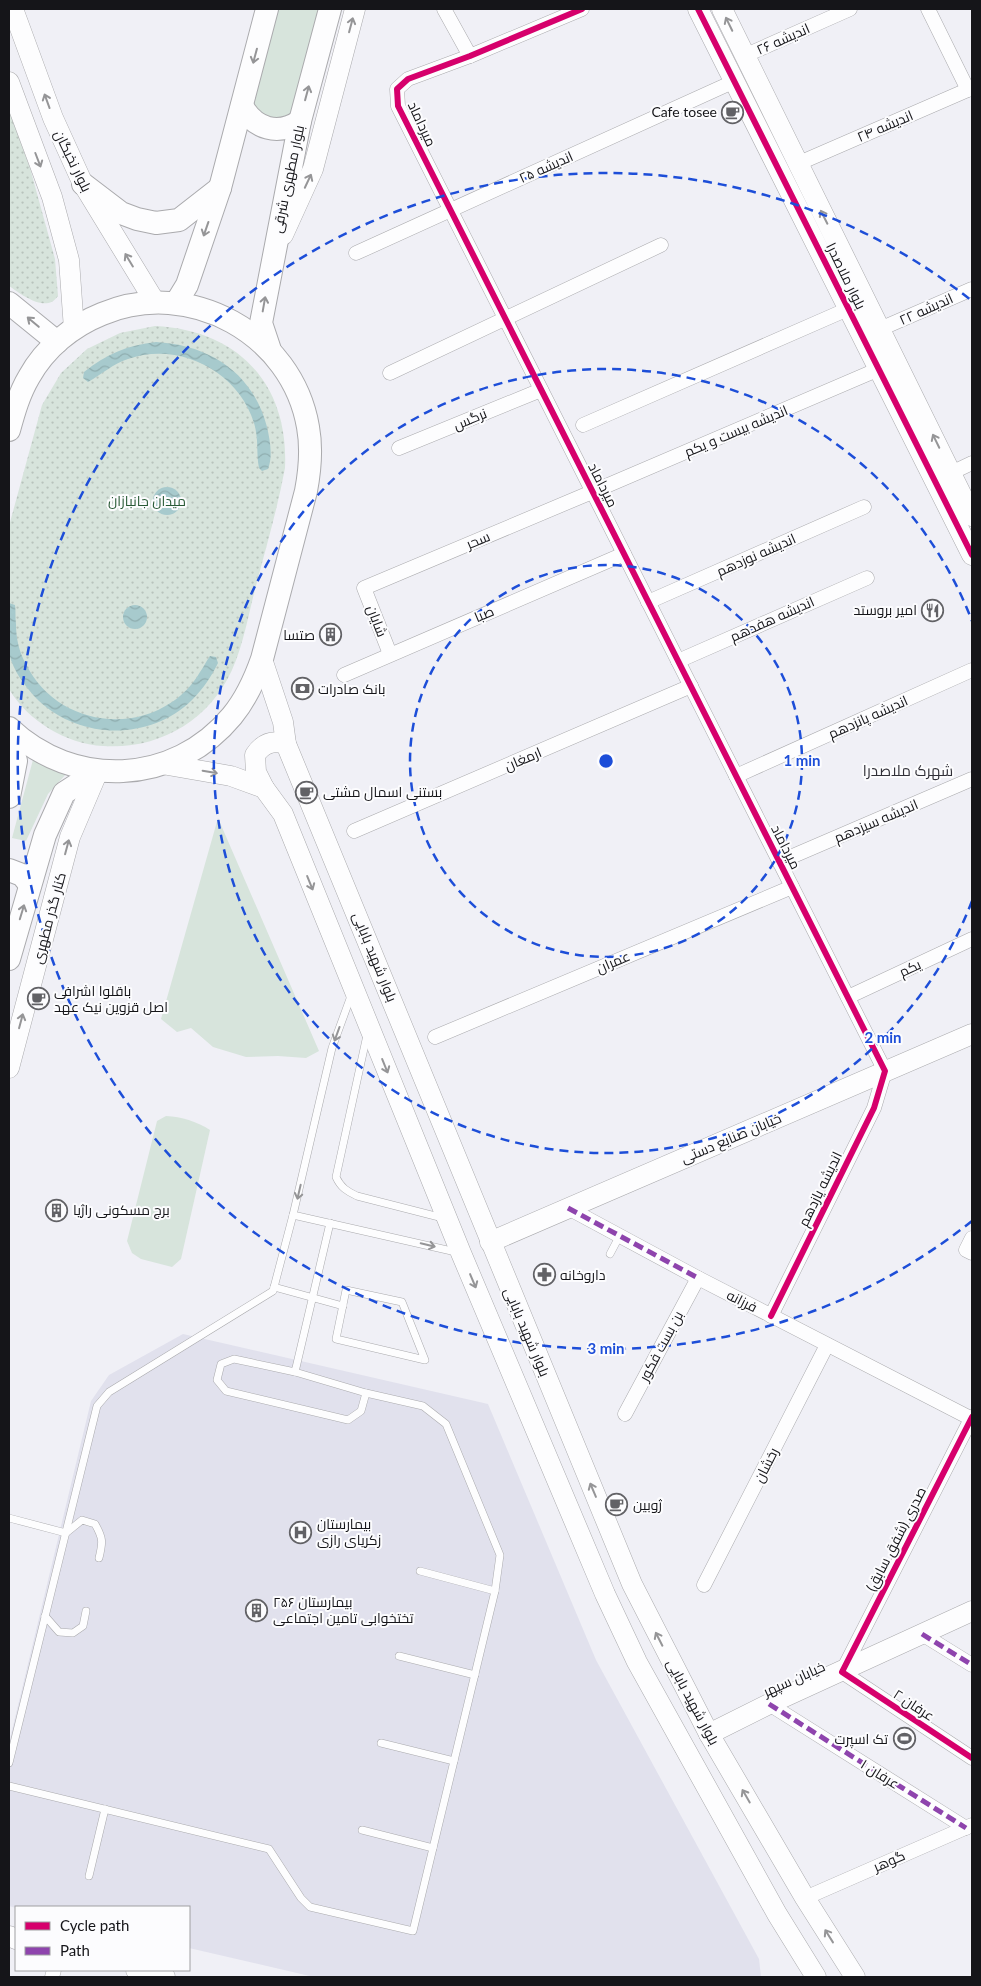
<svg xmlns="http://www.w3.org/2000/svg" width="981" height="1986" font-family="Lato,Cairo,sans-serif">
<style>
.built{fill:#e1e1ed}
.green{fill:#d7e4dc}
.park{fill:url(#park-dots)}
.water{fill:url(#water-waves)}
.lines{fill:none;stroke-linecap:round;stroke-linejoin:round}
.lane-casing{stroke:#aaaaad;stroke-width:8}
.street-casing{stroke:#aaaaad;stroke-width:15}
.secondary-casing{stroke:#aaaaad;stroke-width:21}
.primary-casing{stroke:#aaaaad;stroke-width:24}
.lane{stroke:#fdfdfe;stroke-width:7}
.street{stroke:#fdfdfe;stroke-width:14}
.secondary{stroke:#fdfdfe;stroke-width:20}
.primary{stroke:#fdfdfe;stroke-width:22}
.quiet{stroke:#8e44ad;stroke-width:5;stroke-dasharray:10 5;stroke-linecap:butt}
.cycleway-casing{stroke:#fcfcfe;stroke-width:9}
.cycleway{stroke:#d6006c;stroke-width:6}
.oneway{stroke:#959597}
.ring{fill:none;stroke:#1d4ed8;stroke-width:2.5;stroke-dasharray:9 6}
.labels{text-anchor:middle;stroke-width:4;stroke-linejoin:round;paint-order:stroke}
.street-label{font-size:14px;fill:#151519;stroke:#fcfcfe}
.poi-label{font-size:14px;fill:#151519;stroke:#fcfcfe;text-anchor:start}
.park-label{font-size:14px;fill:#275934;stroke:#fcfcfe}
.neighbourhood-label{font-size:15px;fill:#313038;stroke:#fcfcfe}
.centre{fill:#1d4ed8;stroke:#fcfcfe;stroke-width:2.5}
.ring-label{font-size:15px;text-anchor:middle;font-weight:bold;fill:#1d4ed8;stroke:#fcfcfe;stroke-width:4;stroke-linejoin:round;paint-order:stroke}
</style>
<defs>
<pattern id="park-dots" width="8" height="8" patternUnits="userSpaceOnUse" patternTransform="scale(1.25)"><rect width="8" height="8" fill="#d7e4dc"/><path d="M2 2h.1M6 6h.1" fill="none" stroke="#b8c3bc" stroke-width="1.8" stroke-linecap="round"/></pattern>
<pattern id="water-waves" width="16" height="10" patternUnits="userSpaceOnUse" patternTransform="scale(1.25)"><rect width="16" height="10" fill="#a7cacd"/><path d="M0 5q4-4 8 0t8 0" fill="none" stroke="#8fadaf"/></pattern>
</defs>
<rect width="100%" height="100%" fill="#f0f0f6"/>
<!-- built -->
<path class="built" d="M183,1334L488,1404L596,1660L759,1959L761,1977H314L189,1948V1907L16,1908L9,1906V1743L91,1401L109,1375Z"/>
<!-- green -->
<g class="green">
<path d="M267,9H330L300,121L246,114Z"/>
<path d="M34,756L67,773L48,794L26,841L12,838Z"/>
<path d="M218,818L319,1051L306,1058L278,1056L246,1057L213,1047L191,1028L177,1032L161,1019Z"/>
<path d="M166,1116C182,1117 196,1121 210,1130L181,1259L172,1267L141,1259L132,1253L127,1241L157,1121Z"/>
</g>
<!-- park -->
<g class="park">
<path d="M9,110L30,168L55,259L58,296C46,314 21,294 9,286Z"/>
<path d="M155,326C239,330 289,385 285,468C278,506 267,544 257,582C249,611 244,643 232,670C209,721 158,750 103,746C66,744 28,721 9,689V526L42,405L61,373L87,349L120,333Z"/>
</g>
<!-- water -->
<g class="water">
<path d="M156,342C210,345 253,373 267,427C270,440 273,457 268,469L262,471L259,468C256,453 259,439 254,423C238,371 179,341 128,359C113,364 102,374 88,382L83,378L84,372C106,354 128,345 156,342Z"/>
<circle cx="167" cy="501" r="14"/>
<path d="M9,603L15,605C16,611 15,618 16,624C16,638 19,652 26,664C52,718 122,736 172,702C183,695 193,684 200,672C204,667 206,661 210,656L216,657L218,663C211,677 203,689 192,700C150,741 81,740 39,701C26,688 13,671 9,653C6,637 9,618 9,603Z"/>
<circle cx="135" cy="617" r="12"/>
</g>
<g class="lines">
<defs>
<g id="lane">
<path d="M351,996L332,1048L293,1215L456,1252"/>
<path d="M367,1035L336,1177C341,1188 347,1191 357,1196L443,1218"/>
<path d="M610,1254L619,1237"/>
<path d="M274,1287L343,1306"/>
<path d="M346,1290L402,1302L425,1360L336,1339Z"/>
<path d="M295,1372L366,1393"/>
<path d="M9,1518L66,1533L82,1520L95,1524C103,1538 103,1542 99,1558"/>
<path d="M420,1571L495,1591"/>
<path d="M45,1616L59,1632L73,1633L83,1626L86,1611"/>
<path d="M399,1656L475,1675"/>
<path d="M381,1743L454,1761"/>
<path d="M9,1763L97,1406L109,1392L273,1291L293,1215"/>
<path d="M9,1786L269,1849L301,1898L310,1907L413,1931L495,1591L500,1555L446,1424L423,1406L366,1393L361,1411L348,1420L226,1391L217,1380L221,1364L234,1359L295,1372L330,1223"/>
<path d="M362,1830L433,1848"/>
<path d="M89,1876L105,1809"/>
</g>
<g id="street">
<path d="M444,9L470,56"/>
<path d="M582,9L470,56L408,79L397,89L398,106L885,1071L874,1108L771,1316"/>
<path d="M928,9L968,90"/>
<path d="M744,56L850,9"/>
<path d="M797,164L972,88"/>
<path d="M356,253L735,81"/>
<path d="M880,329L972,289"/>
<path d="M390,373L661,245"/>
<path d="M583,425L848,309"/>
<path d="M399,448L541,390"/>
<path d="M951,473L972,463"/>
<path d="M648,602L864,507"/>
<path d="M390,654L364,588L592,492L879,369"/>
<path d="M678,661L867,578"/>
<path d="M344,675L624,554"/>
<path d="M736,776L972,670"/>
<path d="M354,831L691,686"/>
<path d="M779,862L972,779"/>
<path d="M848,997L972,939"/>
<path d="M435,1037L792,887"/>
<path d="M568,1208L698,1278L972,1419"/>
<path d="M972,1238L966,1250L972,1253"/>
<path d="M625,1414L698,1278"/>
<path d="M972,1417L842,1672L972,1758"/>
<path d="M704,1585L827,1345"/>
<path d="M922,1634L972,1665"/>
<path d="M769,1704L966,1828"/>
<path d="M805,1898L972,1825"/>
<path d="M52,1977L54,1970"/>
</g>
<g id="secondary">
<path d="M13,9L53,118L83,184L155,302"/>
<path d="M698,9L972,555"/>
<path d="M722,9L972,516"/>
<path d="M9,82L52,197L69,260L74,329"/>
<path d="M283,235L313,169L355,9"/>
<path d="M262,659L283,722L286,744L632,1584L709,1734L805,1898L855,1977"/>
<path d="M162,764L231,776L264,788L283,814L461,1253L605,1594L637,1662L777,1914L816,1977"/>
<path d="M264,788L256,772L255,755C263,743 273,740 286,744"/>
<path d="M9,1068L70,837L98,771"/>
<path d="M490,1242L972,1034"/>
<path d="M709,1734L769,1704L972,1611"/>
<path d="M9,1936L16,1939"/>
<path d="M136,1970L165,1977"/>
</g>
<g id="primary">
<path d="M242,106C255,129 278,136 300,121"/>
<path d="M83,184L121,213L137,219L156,223L179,220L220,188"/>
<path d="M9,303L57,342"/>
<path d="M176,303L187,285L220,188L267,9"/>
<path d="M270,350L261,323L300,121L330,9"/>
<path d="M9,430C14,412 19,394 29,377C45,348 72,326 102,314C190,277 292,334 308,427C312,449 310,470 306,491L262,659C255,679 246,699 232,716C174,786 73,789 9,728"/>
<path d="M9,738L16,761L9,797"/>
<path d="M9,870L22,875L30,885"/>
<path d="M9,959L45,835L64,793L98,771"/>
</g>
</defs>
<!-- lane casing -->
<use href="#lane" class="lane-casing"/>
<!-- street casing -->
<use href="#street" class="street-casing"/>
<!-- secondary casing -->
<use href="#secondary" class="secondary-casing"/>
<!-- primary casing -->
<use href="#primary" class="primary-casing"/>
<!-- lane -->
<use href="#lane" class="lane"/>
<!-- street -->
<use href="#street" class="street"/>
<!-- secondary -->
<use href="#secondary" class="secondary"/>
<!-- primary -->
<use href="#primary" class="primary"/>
<!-- quiet -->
<g class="quiet">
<path d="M568,1208L698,1278"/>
<path d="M922,1634L972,1665"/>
<path d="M769,1704L966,1828"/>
</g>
<defs>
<g id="cycleway">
<path d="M582,9L470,56L408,79L397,89L398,106L885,1071L874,1108L771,1316"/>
<path d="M698,9L972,555"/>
<path d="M972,1417L842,1672L972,1758"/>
</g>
</defs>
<!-- cycleway casing -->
<use href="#cycleway" class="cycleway-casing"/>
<!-- cycleway -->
<use href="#cycleway" class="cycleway"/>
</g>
<!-- one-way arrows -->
<defs><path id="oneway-shaft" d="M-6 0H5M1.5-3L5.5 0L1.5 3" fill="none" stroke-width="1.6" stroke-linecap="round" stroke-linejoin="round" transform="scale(1.25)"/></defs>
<g class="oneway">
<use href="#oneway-shaft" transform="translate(729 24) rotate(-116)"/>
<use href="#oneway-shaft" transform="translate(351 25) rotate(-75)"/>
<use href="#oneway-shaft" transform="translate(255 56) rotate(105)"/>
<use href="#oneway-shaft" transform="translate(307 93) rotate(-75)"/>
<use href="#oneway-shaft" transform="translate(47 101) rotate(-110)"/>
<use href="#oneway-shaft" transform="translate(38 160) rotate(69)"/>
<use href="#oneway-shaft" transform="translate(308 181) rotate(-65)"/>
<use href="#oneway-shaft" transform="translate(824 217) rotate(-117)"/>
<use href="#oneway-shaft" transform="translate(206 229) rotate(109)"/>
<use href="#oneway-shaft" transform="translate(129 260) rotate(-121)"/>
<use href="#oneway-shaft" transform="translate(264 304) rotate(-80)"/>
<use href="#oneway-shaft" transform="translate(33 322) rotate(-140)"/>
<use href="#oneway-shaft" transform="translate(936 441) rotate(-116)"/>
<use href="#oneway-shaft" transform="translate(210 772) rotate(10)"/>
<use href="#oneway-shaft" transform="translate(67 847) rotate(-75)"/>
<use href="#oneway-shaft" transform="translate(310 883) rotate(68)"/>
<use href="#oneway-shaft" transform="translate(22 912) rotate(-73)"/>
<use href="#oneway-shaft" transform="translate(21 1021) rotate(-75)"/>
<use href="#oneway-shaft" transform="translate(337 1034) rotate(110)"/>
<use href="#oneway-shaft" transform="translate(385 1066) rotate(68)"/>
<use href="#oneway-shaft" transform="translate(299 1192) rotate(103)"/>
<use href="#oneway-shaft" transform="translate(428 1245) rotate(13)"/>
<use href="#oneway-shaft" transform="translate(473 1281) rotate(67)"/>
<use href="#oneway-shaft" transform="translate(593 1490) rotate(-113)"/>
<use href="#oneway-shaft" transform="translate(659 1639) rotate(-117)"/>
<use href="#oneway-shaft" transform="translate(746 1796) rotate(-120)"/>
<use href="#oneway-shaft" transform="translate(829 1936) rotate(-122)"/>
</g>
<!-- distance rings -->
<g class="ring">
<circle cx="606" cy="761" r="196"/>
<path d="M972 901A392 392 0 1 1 972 621"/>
<path d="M972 1221A588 588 0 1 1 972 301"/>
</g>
<!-- icons -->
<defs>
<symbol id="cafe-ring" viewBox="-11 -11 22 22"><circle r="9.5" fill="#fcfcfe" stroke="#626266" stroke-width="1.5"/><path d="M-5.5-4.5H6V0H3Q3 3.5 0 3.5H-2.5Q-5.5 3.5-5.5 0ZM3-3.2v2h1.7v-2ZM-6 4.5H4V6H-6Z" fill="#626266"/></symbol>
<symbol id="restaurant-ring" viewBox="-11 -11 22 22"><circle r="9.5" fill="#fcfcfe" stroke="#626266" stroke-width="1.5"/><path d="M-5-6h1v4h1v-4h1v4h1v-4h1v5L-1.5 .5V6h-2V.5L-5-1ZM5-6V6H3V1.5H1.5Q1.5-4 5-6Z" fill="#626266"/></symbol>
<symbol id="building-ring" viewBox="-11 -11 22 22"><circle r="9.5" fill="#fcfcfe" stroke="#626266" stroke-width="1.5"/><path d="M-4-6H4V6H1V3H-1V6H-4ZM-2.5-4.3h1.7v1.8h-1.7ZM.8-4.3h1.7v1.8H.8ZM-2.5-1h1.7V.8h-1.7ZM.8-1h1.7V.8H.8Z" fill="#626266"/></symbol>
<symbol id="bank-ring" viewBox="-11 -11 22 22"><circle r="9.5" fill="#fcfcfe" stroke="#626266" stroke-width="1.5"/><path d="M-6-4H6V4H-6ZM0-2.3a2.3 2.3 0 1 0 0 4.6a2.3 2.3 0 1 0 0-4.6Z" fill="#626266"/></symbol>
<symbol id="pharmacy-ring" viewBox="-11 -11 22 22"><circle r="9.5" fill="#fcfcfe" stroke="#626266" stroke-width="1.5"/><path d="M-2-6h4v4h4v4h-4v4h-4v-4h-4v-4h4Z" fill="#626266"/></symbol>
<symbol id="hospital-ring" viewBox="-11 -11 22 22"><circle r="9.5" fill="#fcfcfe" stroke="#626266" stroke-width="1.5"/><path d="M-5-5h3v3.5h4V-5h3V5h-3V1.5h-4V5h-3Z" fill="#626266"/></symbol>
<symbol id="stadium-ring" viewBox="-11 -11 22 22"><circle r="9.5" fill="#fcfcfe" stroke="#626266" stroke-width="1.5"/><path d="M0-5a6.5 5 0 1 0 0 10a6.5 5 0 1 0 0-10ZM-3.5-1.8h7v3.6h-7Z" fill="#626266"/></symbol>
</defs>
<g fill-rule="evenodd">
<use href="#cafe-ring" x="720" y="100" width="25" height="25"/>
<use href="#restaurant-ring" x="920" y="598" width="25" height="25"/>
<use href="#building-ring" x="318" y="622" width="25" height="25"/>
<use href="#bank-ring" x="290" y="676" width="25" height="25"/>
<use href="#cafe-ring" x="294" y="780" width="25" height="25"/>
<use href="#cafe-ring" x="26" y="986" width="25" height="25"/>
<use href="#building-ring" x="44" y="1198" width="25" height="25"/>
<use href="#pharmacy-ring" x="532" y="1262" width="25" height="25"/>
<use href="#cafe-ring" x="604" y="1492" width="25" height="25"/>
<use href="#hospital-ring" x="288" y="1520" width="25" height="25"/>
<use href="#building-ring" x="244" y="1598" width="25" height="25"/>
<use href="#stadium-ring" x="892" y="1726" width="25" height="25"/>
</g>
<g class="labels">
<!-- street labels -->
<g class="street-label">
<text transform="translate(783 39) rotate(-24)" y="5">اندیشه ۲۶</text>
<text transform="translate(422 124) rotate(65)" y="5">میرداماد</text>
<text transform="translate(885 126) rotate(-23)" y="5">اندیشه ۲۴</text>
<text transform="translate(73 161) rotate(64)" y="5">بلوار نخبگان</text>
<text transform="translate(546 167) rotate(-24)" y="5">اندیشه ۲۵</text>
<text transform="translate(288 179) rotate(-78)" y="5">بلوار مطهری شرقی</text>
<text transform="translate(846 276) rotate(64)" y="5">بلوار ملاصدرا</text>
<text transform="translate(926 309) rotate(-24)" y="5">اندیشه ۲۲</text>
<text transform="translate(470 419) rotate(-22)" y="5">نرگس</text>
<text transform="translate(736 431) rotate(-23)" y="5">اندیشه بیست و یکم</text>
<text transform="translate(603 485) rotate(63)" y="5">میرداماد</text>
<text transform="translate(478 540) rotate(-23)" y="5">سحر</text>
<text transform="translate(756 555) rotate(-24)" y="5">اندیشه نوزدهم</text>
<text transform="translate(484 614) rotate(-23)" y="5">صبا</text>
<text transform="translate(772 619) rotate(-24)" y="5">اندیشه هفدهم</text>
<text transform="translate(377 621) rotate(69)" y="5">شایان</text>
<text transform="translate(868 717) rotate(-24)" y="5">اندیشه پانزدهم</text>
<text transform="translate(523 759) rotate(-23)" y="5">ارمغان</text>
<text transform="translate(876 821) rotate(-23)" y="5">اندیشه سیزدهم</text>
<text transform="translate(786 847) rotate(63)" y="5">میرداماد</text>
<text transform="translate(49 918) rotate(-75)" y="5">کنار گذر مطهری</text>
<text transform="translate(375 957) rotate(68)" y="5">بلوار شهید بابایی</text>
<text transform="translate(613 962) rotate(-23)" y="5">عمران</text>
<text transform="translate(910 968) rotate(-25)" y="5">یکم</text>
<text transform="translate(731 1138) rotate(-23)" y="5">خیابان صنایع دستی</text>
<text transform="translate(820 1189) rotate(-64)" y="5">اندیشه یازدهم</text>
<text transform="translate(742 1301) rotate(27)" y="5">فرزانه</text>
<text transform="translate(527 1332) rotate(67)" y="5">بلوار شهید بابایی</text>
<text transform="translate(661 1346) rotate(-62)" y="5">بن بست فكور</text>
<text transform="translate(766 1465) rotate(-63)" y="5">رخشان</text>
<text transform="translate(896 1539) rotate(-63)" y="5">صدری (شفق سابق)</text>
<text transform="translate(794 1679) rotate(-24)" y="5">خیابان سپهر</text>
<text transform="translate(693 1702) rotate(62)" y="5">بلوار شهید بابایی</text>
<text transform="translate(914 1705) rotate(33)" y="5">عرفان ۲</text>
<text transform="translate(880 1774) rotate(32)" y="5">عرفان ۱</text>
<text transform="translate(889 1861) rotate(-23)" y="5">گوهر</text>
</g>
<!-- poi labels -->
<g class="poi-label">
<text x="717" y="117" text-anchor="end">Cafe tosee</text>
<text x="917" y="615" text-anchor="end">امیر بروستد</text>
<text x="315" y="640" text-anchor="end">صتسا</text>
<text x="318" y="694">بانک صادرات</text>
<text x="323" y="797">بستنی اسمال مشتی</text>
<text x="54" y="996">باقلوا اشرافی<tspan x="54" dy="16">اصل قزوین نیک عهد</tspan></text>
<text x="73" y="1215">برج مسکونی راژیا</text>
<text x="560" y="1280">داروخانه</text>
<text x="633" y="1510">ژوبین</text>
<text x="317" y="1529">بیمارستان<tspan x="317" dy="16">زکریای رازی</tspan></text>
<text x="273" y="1607">بیمارستان ۲۵۶<tspan x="273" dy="16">تختخوابی تامین اجتماعی</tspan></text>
<text x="888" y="1744" text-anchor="end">تک اسپرت</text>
</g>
<!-- park labels -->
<g class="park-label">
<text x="147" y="506">میدان جانبازان</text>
</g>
<!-- neighbourhood labels -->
<g class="neighbourhood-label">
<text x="908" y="776">شهرک ملاصدرا</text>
</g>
</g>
<circle cx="606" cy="761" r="8" class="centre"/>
<g class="ring-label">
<text x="802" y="766">1 min</text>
<text x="883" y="1043">2 min</text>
<text x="606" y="1354">3 min</text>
</g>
<!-- border -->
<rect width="981" height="1986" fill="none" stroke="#151519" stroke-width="20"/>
<!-- legend -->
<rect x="15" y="1906" width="175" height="65" fill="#fcfcfe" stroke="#a0a0a2"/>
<rect x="25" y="1922" width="25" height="8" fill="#d6006c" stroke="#a0a0a2"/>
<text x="60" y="1931" font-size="15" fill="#151519">Cycle path</text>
<rect x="25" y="1947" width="25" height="8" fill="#8e44ad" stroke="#a0a0a2"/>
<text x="60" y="1956" font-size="15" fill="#151519">Path</text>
</svg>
